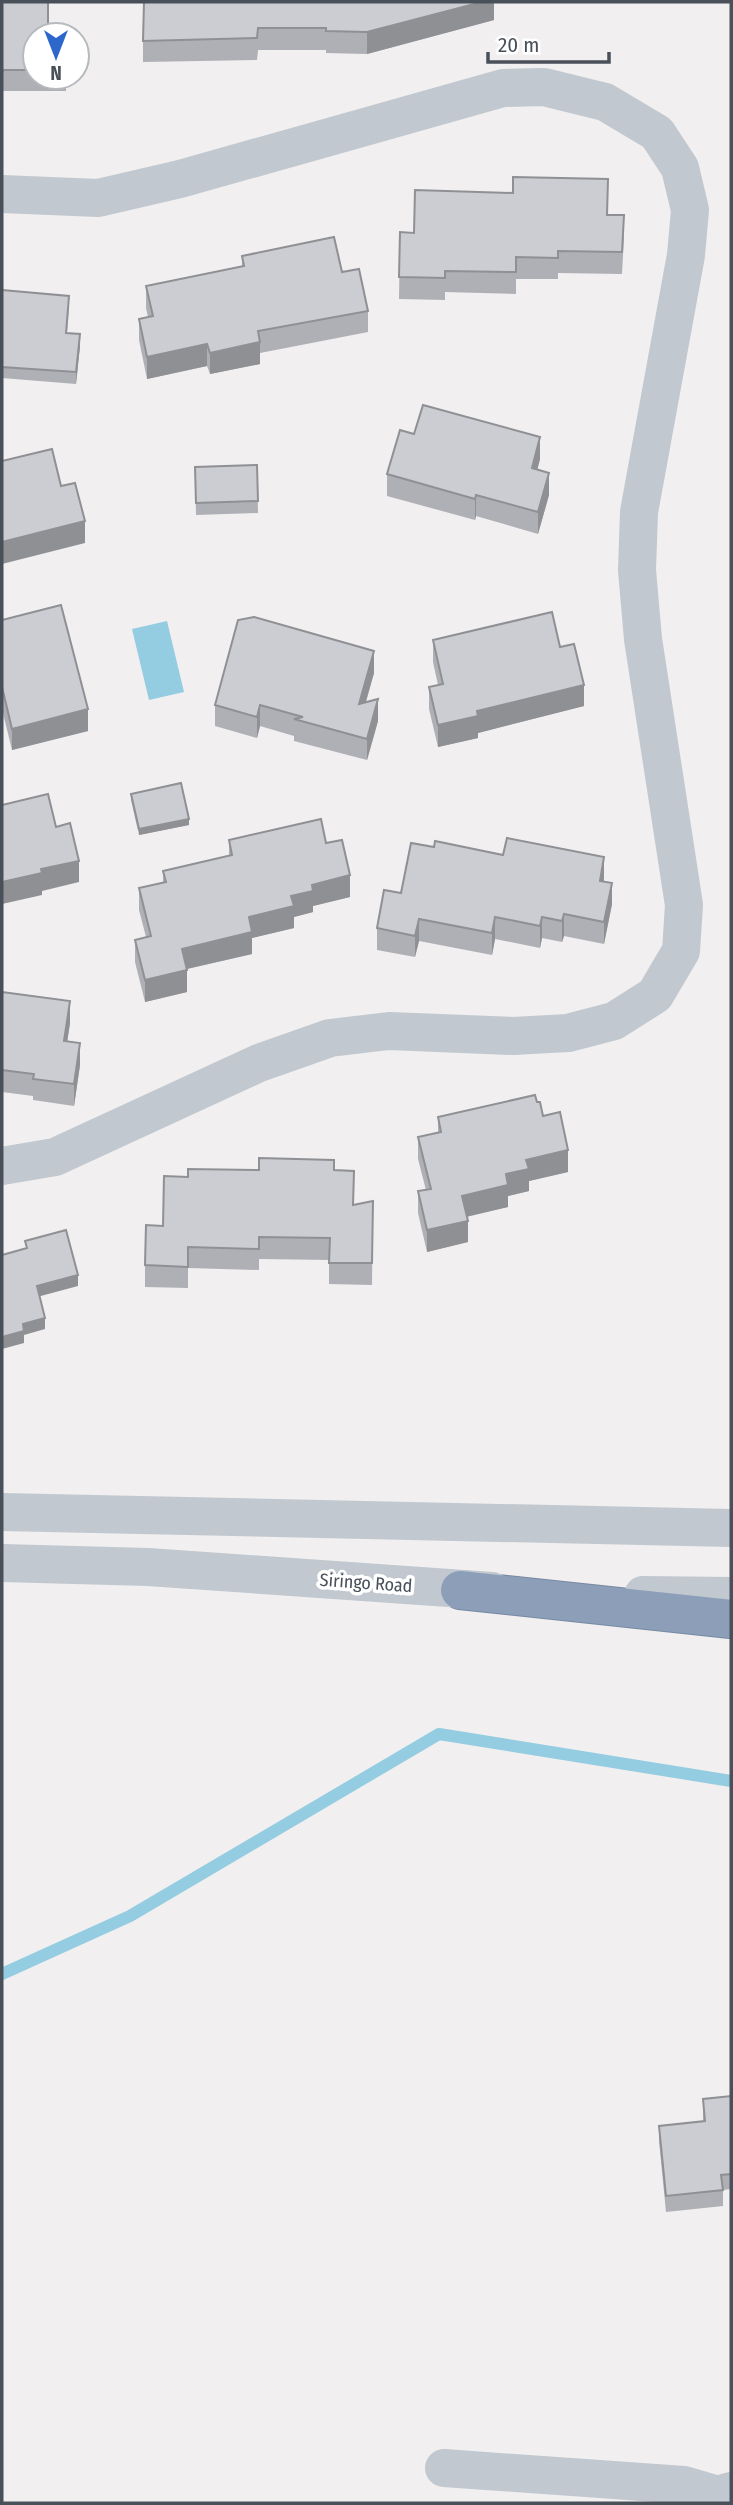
<svg xmlns="http://www.w3.org/2000/svg" width="733" height="2505" font-family="'Fira Sans Condensed',sans-serif">
<style>
.water{fill:#94cce1}
.lines{fill:none;stroke-linecap:round;stroke-linejoin:round}
.stream{stroke:#94cce1;stroke-width:12}
.highway-casing{stroke:#7789a3;stroke-width:40}
.minor{stroke:#c1c8cf;stroke-width:38}
.highway{stroke:#8c9eb8;stroke-width:38}
.wall{fill:#afb0b5}
.shaded-wall{fill:#8f9094}
.building{fill:#cccdd3;stroke:#8f9094;stroke-width:2}
.labels{text-anchor:middle;stroke-width:7;stroke-linejoin:round;paint-order:stroke}
.street-label{font-size:18px;fill:#49505a;stroke:#fff}
</style>
<rect width="100%" height="100%" fill="#f1efef"/>
<!-- water -->
<path class="water" d="M167,621L184,692L149,700L132,629Z"/>
<g class="lines">
<!-- stream -->
<path class="stream" d="M2,1974L130,1916L439,1734L731,1781"/>
<defs>
<path id="highway" d="M460,1590L731,1619"/>
</defs>
<!-- highway casing -->
<use href="#highway" class="highway-casing"/>
<!-- minor -->
<g class="minor">
<path d="M2,194L98,198L180,179L503,88L544,87L605,102L657,133L680,168L690,210L686,255L639,512L637,570L643,639L684,905L681,951L655,995L614,1021L568,1033L513,1036L389,1031L330,1038L259,1063L55,1157L2,1166"/>
<path d="M2,1512L731,1528"/>
<path d="M2,1563L148,1567L492,1591"/>
<path d="M643,1595L731,1596"/>
<path d="M444,2468L684,2485L718,2495L731,2491"/>
</g>
<!-- highway -->
<use href="#highway" class="highway"/>
</g>
<!-- wall -->
<g class="wall">
<path d="M2,2L35,35V77H66V91H3L2,95Z"/>
<path d="M494,2V20L367,54L326,53V50H258L257,60L143,62V41Z"/>
<path d="M608,215L624,237L622,274L558,273V279H516V294L445,292V300L399,299L400,232L414,233Z"/>
<path d="M242,256L342,272L368,311V332L260,353V364L210,374L207,366L147,379L139,340V319L148,317L146,308V286L242,266Z"/>
<path d="M2,290L69,308L67,333L80,346L76,384L2,378Z"/>
<path d="M414,434L540,459L537,470L549,495L538,534L476,516L475,520L387,496V474Z"/>
<path d="M257,465L258,513L196,515L195,467Z"/>
<path d="M2,620L88,731L12,750L2,709Z"/>
<path d="M433,640L560,647L584,706L478,733V738L438,747L429,709V687L438,685L433,662Z"/>
<path d="M374,673L366,702L378,721L367,760L294,741V736L260,726L257,738L215,726V705Z"/>
<path d="M131,794L189,825L139,835L131,800Z"/>
<path d="M229,840L326,843L350,897L313,906V912L294,917V928L252,938V954L187,969V992L145,1002L135,962V940L146,937L139,910V888L163,883V871L229,856Z"/>
<path d="M434,847L604,878V881L612,904L604,944L564,936L562,942L542,938L540,948L495,939L492,955L419,941L415,957L377,950V928Z"/>
<path d="M2,992L70,1023L67,1042L80,1065L74,1106L33,1100V1096L2,1092Z"/>
<path d="M537,1102L568,1172L529,1181V1191L508,1196V1207L467,1216L468,1242L427,1252L418,1213V1191L426,1190L418,1159V1137L438,1132V1117Z"/>
<path d="M259,1170H334L354,1205L373,1201L372,1285L329,1284V1260L259,1259V1270L188,1268V1288L145,1287V1265L163,1226L188,1177Z"/>
<path d="M731,2096V2189L723,2190V2206L666,2212L659,2141V2126L703,2121V2099Z"/>
</g>
<!-- shaded-wall -->
<g class="shaded-wall">
<path d="M482,2H494V20L367,54V32Z"/>
<path d="M80,334V346L76,384V372Z"/>
<path d="M260,342V364L210,374V353Z"/>
<path d="M207,344V366L147,379V357Z"/>
<path d="M540,437V459L532,490V468Z"/>
<path d="M549,473V495L538,534V512Z"/>
<path d="M476,495V516L475,520V499Z"/>
<path d="M85,521V543L2,564V542Z"/>
<path d="M374,651V673L359,725V704Z"/>
<path d="M584,685V706L478,733V738L438,747V725L477,711Z"/>
<path d="M378,699V721L367,760V739Z"/>
<path d="M260,705V726L257,738V717Z"/>
<path d="M88,709V731L12,750V729Z"/>
<path d="M189,819V825L139,835V829Z"/>
<path d="M604,857V878L600,902V881Z"/>
<path d="M79,861V882L42,891V895L2,904V882L41,869Z"/>
<path d="M350,875V897L313,906V912L294,917V928L252,938V954L182,970V949L291,896L312,885Z"/>
<path d="M612,883V904L604,944V922Z"/>
<path d="M564,914V936L562,942V921Z"/>
<path d="M495,917V939L492,955V933Z"/>
<path d="M542,917V938L540,948V926Z"/>
<path d="M419,919V941L415,957V936Z"/>
<path d="M187,970V992L145,1002V980Z"/>
<path d="M70,1001V1023L64,1063V1041Z"/>
<path d="M80,1043V1065L74,1106V1084Z"/>
<path d="M568,1150V1172L529,1181V1191L508,1196V1207L462,1218V1196L506,1174L526,1160Z"/>
<path d="M468,1221V1242L427,1252V1230Z"/>
<path d="M78,1275V1286L37,1297V1286Z"/>
<path d="M45,1318V1329L24,1335V1343L2,1349V1337L23,1324Z"/>
</g>
<!-- building -->
<g class="building">
<path d="M2,2H48V31H66V35H35V70H3L2,73Z"/>
<path d="M144,2H482L367,32L326,31V28H258L257,38L143,41Z"/>
<path d="M513,177L608,179L607,215H624L622,252L558,251V258L516,257V272L445,271V278L399,277L400,232L414,233L415,190L513,193Z"/>
<path d="M334,237L342,272L359,269L368,311L258,331L260,342L210,353L207,344L147,357L139,319L153,316L146,286L244,266L242,256Z"/>
<path d="M2,290L69,296L66,333L80,334L76,372L2,367Z"/>
<path d="M423,405L540,437L532,468L549,473L538,512L476,495L475,499L387,474L400,430L414,434Z"/>
<path d="M52,449L61,486L75,483L85,521L2,542V461Z"/>
<path d="M257,465L258,501L196,503L195,467Z"/>
<path d="M61,605L88,709L12,729L2,687V620Z"/>
<path d="M552,612L560,647L574,644L584,685L477,711L478,716L438,725L429,687L443,684L433,640Z"/>
<path d="M254,617L374,651L359,704L378,699L367,739L294,719L303,717L260,705L257,717L215,705L238,620Z"/>
<path d="M181,783L189,819L139,829L131,794Z"/>
<path d="M48,794L56,827L70,823L79,861L41,869L42,873L2,882V805Z"/>
<path d="M321,819L326,843L342,840L350,875L312,885L313,891L291,896L294,906L249,917L252,932L182,949L187,970L145,980L135,940L151,936L139,888L166,882L163,871L232,855L229,840Z"/>
<path d="M507,838L604,857L600,881L612,883L604,922L564,914L562,921L542,917L540,926L495,917L492,933L419,919L415,936L377,928L384,890L401,893L411,843L434,847L435,841L503,855Z"/>
<path d="M2,992L70,1001L64,1041L80,1043L74,1084L33,1079L34,1074L2,1070Z"/>
<path d="M535,1095L537,1102H540L543,1116L560,1112L568,1150L526,1160L529,1169L506,1174L508,1185L462,1196L468,1221L427,1230L418,1191L431,1189L418,1137L441,1132L438,1117Z"/>
<path d="M259,1158L334,1160V1170L354,1171L353,1205L373,1201L372,1263H329L330,1238L259,1237V1249L188,1247V1267L145,1265L146,1225L163,1226L164,1176L188,1177V1169L259,1170Z"/>
<path d="M66,1230L78,1275L37,1286L45,1318L23,1324L24,1331L2,1337V1255L27,1248L25,1241Z"/>
<path d="M731,2096V2174L721,2175L723,2190L666,2196L659,2126L705,2121L703,2099Z"/>
</g>
<g class="labels">
<!-- street labels -->
<g class="street-label">
<text transform="translate(366 1583) rotate(4)" y="6">Siringo Road</text>
</g>
</g>
<!-- border -->
<rect width="733" height="2505" fill="none" stroke="#49505a" stroke-width="7"/>
<!-- north arrow -->
<g transform="translate(56 56) rotate(180)"><circle r="33" fill="#ffffff" stroke="#b6b9bd" stroke-width="2"/>
<path d="M0-5L12 26L0 18L-12 26Z" fill="#2e67cb"/>
<text y="-10" font-size="19" font-weight="bold" text-anchor="middle" fill="#49505a">N</text>
</g>
<!-- scale -->
<path d="M488 52v10h121v-10" fill="none" stroke="#49505a" stroke-width="3.5"/>
<text x="498" y="52" font-size="21" fill="#49505a" stroke="#ffffff" stroke-width="5" paint-order="stroke">20 m</text>
</svg>
